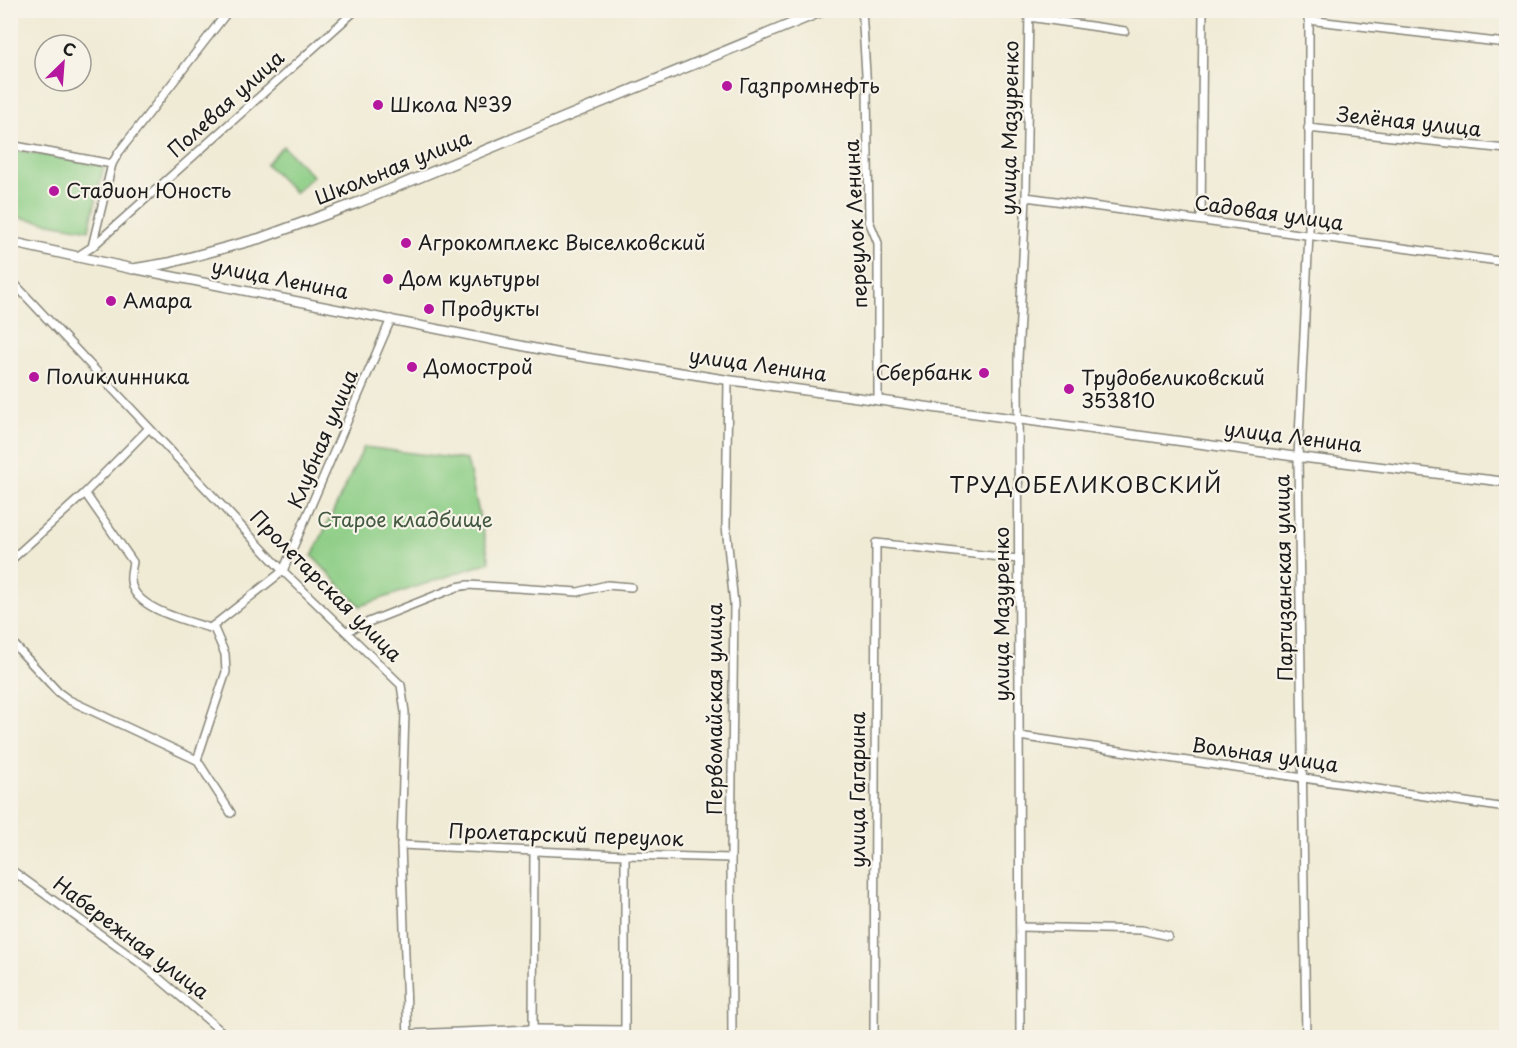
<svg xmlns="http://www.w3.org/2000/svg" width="1517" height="1048" font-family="'Playpen Sans',sans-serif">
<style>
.green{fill:#8ccd85;stroke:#547450;stroke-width:1.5}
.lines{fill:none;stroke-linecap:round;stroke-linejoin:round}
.minor-casing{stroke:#868478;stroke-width:10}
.tertiary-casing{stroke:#868478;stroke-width:11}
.secondary-casing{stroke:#868478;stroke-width:12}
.minor{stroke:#fff;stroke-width:7}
.tertiary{stroke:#fff;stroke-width:8}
.secondary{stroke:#fff;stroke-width:9}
.poi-dot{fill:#b5179e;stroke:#f7f3e8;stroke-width:2}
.labels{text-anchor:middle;stroke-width:4.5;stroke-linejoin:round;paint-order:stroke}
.poi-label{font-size:20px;fill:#1c1c1c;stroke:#f7f3e8;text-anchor:start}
.street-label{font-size:20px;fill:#1c1c1c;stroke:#f7f3e8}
.park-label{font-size:20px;fill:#435a41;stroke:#f7f3e8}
.quarter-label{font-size:22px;letter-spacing:1.5px;fill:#1c1c1c;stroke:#f7f3e8}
</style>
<rect width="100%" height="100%" fill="#f7f3e8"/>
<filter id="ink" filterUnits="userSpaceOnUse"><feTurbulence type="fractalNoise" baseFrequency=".0167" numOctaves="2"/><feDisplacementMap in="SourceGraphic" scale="12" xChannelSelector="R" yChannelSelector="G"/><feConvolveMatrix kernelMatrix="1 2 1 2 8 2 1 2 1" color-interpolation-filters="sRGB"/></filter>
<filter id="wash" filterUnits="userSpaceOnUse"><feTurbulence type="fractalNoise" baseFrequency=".008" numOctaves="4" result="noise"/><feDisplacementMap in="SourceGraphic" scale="24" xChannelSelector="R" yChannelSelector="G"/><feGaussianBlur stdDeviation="1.35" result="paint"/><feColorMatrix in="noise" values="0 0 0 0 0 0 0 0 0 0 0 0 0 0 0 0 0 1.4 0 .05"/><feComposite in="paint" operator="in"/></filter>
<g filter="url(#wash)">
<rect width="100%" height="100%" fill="#f0ebd5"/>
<!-- green -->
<g class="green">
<path d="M283,146L313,176L295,193L266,164Z"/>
<path d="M11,149L104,166L89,230L11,216Z"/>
<path d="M364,447L467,460L490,562L360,606L312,556Z"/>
</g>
</g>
<g filter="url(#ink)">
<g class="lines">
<defs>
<g id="minor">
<path d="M862,10L867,90L869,221L878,243V401"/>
<path d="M1029,17L1125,31"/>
<path d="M1308,20L1506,43"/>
<path d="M1308,128L1506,149"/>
<path d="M10,145L112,164"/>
<path d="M1026,197L1506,262"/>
<path d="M1201,220L1203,10"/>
<path d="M92,247L356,10"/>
<path d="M78,256L92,247L112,164L119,152L229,10"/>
<path d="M10,279L283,571L401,685L405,712L401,845L408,1038"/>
<path d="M728,380L726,526L734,604L731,858L732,1038"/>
<path d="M85,493L133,562C132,568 130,575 131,581C133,609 188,621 210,628L213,626"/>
<path d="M10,561L85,493L149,428"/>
<path d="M346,631L457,587L468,585L578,592L607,585L631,587"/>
<path d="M10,640L58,692L69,700L197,760L231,813"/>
<path d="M1019,736L1506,808"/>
<path d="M197,760L226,672L225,654L213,626L283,571L391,319"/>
<path d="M401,845L625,855L731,858"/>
<path d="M10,869L147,968L229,1038"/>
<path d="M1020,927L1142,930L1168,936"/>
<path d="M533,1029L534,851"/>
<path d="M408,1034L533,1029L625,1030V855"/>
<path d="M874,1038L876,543L1018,559"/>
<path d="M1020,1038L1018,359L1026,197L1029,10"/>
<path d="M1306,1038L1298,457L1309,234V10"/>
</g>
<path id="tertiary" d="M135,269L558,353L728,380L1298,457L1506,482"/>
<path id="secondary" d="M10,242L133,269L169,263L261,238L357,203L825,10"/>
</defs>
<!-- minor casing -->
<use href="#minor" class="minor-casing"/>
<!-- tertiary casing -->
<use href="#tertiary" class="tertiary-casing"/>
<!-- secondary casing -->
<use href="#secondary" class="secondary-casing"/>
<!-- minor -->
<use href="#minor" class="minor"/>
<!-- tertiary -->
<use href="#tertiary" class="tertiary"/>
<!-- secondary -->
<use href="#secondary" class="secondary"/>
</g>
</g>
<!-- markers -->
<g class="poi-dot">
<circle cx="727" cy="86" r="6"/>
<circle cx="378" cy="105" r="6"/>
<circle cx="54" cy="191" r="6"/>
<circle cx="406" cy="243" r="6"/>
<circle cx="388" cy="279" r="6"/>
<circle cx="111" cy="301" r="6"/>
<circle cx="429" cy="309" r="6"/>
<circle cx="412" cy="367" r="6"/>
<circle cx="984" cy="373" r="6"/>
<circle cx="34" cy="377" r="6"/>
<circle cx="1069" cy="389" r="6"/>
</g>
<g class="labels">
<!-- poi labels -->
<g class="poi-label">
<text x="739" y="93">Газпромнефть</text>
<text x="390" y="112">Школа №39</text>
<text x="66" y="198">Стадион Юность</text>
<text x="418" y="250">Агрокомплекс Выселковский</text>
<text x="400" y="286">Дом культуры</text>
<text x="123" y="308">Амара</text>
<text x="441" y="316">Продукты</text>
<text x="424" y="374">Домострой</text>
<text x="972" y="380" text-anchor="end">Сбербанк</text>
<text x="46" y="384">Поликлинника</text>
<text x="1081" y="385">Трудобеликовский<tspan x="1081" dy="23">353810</tspan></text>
</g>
<!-- street labels -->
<g class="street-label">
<text transform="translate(226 104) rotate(-42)" y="7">Полевая улица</text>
<text transform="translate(1409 122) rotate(6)" y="7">Зелёная улица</text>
<text transform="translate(1010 128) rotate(-89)" y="7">улица Мазуренко</text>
<text transform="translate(393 168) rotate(-22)" y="7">Школьная улица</text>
<text transform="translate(1269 213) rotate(8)" y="7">Садовая улица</text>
<text transform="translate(856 224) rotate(-93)" y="7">переулок Ленина</text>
<text transform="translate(280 279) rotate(11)" y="7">улица Ленина</text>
<text transform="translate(758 365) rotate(8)" y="7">улица Ленина</text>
<text transform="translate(1293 437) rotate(7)" y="7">улица Ленина</text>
<text transform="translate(323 439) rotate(-67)" y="7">Клубная улица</text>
<text transform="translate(1284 578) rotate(-91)" y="7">Партизанская улица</text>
<text transform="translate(326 586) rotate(45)" y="7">Пролетарская улица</text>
<text transform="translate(1002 614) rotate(-90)" y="7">улица Мазуренко</text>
<text transform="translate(715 709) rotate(-90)" y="7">Первомайская улица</text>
<text transform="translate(1265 755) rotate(8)" y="7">Вольная улица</text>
<text transform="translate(858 790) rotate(-90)" y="7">улица Гагарина</text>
<text transform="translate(566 835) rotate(2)" y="7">Пролетарский переулок</text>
<text transform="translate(131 938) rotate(37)" y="7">Набережная улица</text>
</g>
<!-- park labels -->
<g class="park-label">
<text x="405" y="527">Старое кладбище</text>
</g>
<!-- quarter labels -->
<g class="quarter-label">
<text x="1086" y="493">ТРУДОБЕЛИКОВСКИЙ</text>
</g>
</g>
<!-- margin -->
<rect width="1517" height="1048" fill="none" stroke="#f7f3e8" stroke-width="36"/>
<!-- north arrow -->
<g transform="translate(63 63) rotate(25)"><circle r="28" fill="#f7f3e8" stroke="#9f9d96" stroke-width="1.5"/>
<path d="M0-4.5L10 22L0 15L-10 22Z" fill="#b5179e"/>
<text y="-9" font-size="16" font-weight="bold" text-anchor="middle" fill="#1c1c1c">С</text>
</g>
</svg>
